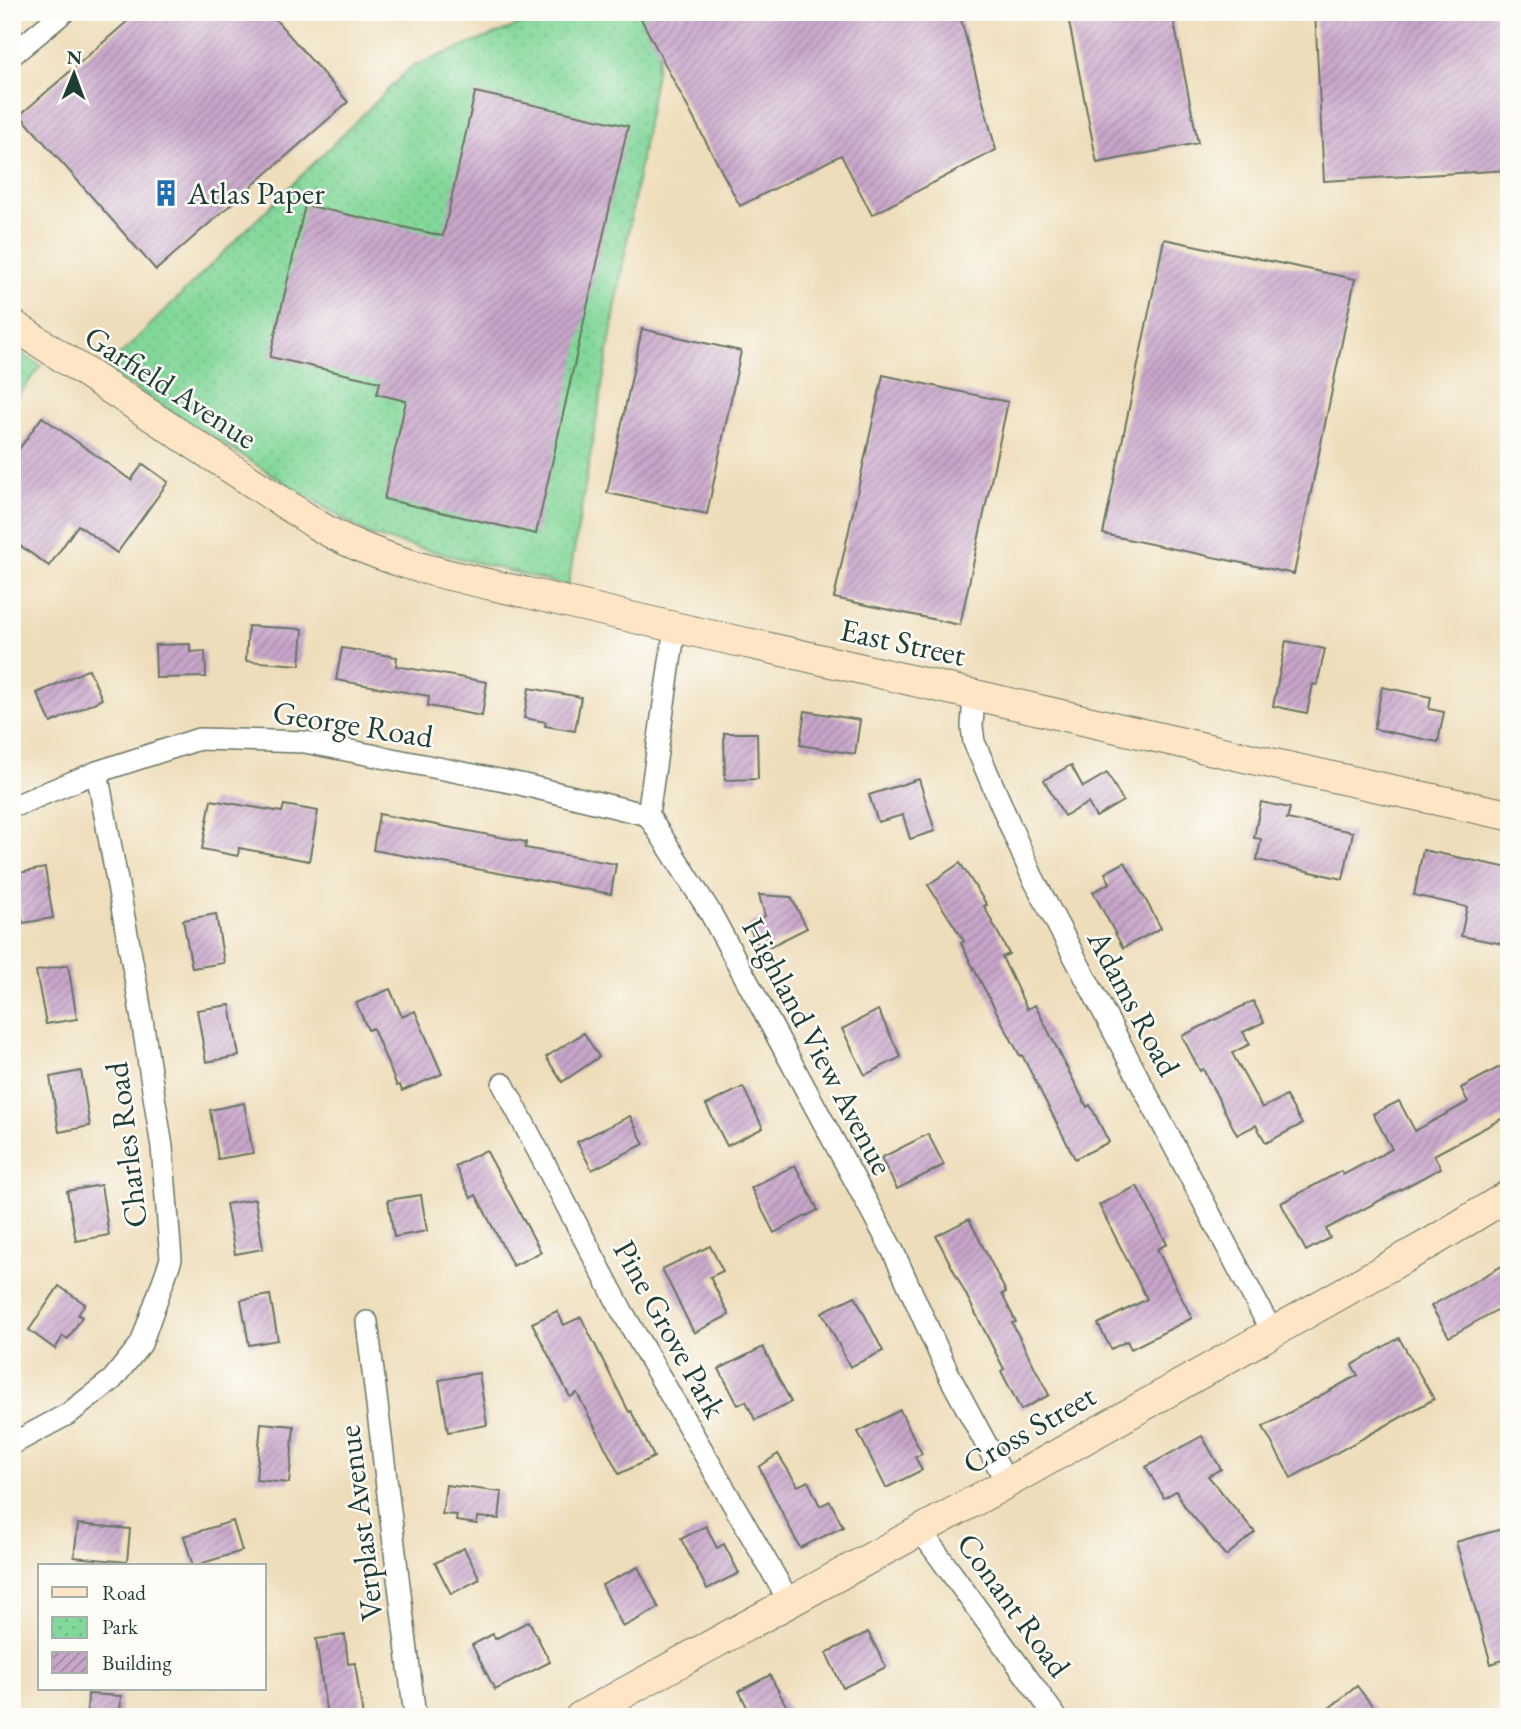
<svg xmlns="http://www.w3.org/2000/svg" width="1521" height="1729" font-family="'EB Garamond',serif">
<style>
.park{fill:url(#park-dots);stroke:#508a67;stroke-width:2}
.building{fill:url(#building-hatch)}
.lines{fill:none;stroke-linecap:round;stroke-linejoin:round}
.street-casing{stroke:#677563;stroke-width:24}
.secondary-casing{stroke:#677563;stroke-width:32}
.street{stroke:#fff;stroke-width:21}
.secondary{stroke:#fee5c5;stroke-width:30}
.labels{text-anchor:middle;stroke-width:5;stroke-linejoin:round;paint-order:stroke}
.poi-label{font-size:32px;fill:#1f3d34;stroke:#fdfcf7;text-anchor:start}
.street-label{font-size:32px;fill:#1f3d34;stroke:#fdfcf7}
</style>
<defs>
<pattern id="park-dots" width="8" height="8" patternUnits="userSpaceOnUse" patternTransform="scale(1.75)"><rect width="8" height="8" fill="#82d79a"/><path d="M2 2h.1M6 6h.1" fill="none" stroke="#70b985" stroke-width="1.8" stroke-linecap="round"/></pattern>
<pattern id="building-hatch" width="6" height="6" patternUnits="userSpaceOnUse" patternTransform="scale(1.75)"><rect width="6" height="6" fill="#c8a6ca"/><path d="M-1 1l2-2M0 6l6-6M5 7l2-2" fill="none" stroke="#a288a5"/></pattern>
</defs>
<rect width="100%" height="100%" fill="#fdfcf7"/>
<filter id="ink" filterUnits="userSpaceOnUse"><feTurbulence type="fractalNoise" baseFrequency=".0143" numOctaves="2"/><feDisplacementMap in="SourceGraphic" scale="14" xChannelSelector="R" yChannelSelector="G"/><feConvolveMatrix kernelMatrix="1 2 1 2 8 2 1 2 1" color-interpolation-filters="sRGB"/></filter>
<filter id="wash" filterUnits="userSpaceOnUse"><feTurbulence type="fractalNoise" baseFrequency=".00686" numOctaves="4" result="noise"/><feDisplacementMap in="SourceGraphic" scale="28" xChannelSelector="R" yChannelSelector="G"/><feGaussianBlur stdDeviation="1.57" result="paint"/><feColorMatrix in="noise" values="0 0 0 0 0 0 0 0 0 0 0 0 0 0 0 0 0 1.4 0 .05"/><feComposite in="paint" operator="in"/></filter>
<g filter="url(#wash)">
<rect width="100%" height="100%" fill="#eeddba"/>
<!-- park -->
<g class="park">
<path d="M552,12H666L568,586L369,535L105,370L411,67Z"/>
<path d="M12,347L41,366L12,403Z"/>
</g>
<g id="blocks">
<!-- building -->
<g class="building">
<path d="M138,12H269L348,102L156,270L20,115Z"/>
<path d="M654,12H959L996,150L872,215L841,155L740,206L641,19Z"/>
<path d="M1067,12H1172L1198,143L1097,163Z"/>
<path d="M1315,12H1509V170L1324,181Z"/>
<path d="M475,92L628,126L536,534L384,499L406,401L377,394L380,382L270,357L305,205L443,236Z"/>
<path d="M1164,239L1355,279L1294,574L1103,534Z"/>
<path d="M642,329L741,351L707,514L607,493Z"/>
<path d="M883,375L1008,402L960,625L834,598Z"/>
<path d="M42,417L131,480L143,464L168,482L117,553L78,525L49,566L12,540V459Z"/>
<path d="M248,626L303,629L300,665L246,661Z"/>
<path d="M1286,641L1325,649L1317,685L1313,684L1307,713L1273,706Z"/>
<path d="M190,644V652L205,651L206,677L156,678L155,645Z"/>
<path d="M342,648L397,657L396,666L487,682L482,716L428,706L429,696L336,680Z"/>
<path d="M89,669L102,699L51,723L37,693Z"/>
<path d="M1382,687L1431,697L1429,709L1444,712L1438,742L1374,729Z"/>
<path d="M529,688L581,697L575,731L545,726L546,722L524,718Z"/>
<path d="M805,711L860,720L855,754L800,745Z"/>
<path d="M724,733H757L758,779L725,780Z"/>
<path d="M1071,765L1083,787L1107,773L1123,801L1096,817L1088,803L1064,816L1044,780Z"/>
<path d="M919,779L935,831L910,839L903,815L878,822L869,795Z"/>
<path d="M211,800L282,812L284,805L318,811L309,861L239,848L238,856L202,849Z"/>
<path d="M1261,802L1290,808L1287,819L1353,832L1343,879L1257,860L1261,839L1254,838Z"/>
<path d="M379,814L526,842L525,848L616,864L611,894L373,850Z"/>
<path d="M1423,850L1509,868V945L1461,936L1467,907L1414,895Z"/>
<path d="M1125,862L1161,928L1123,948L1093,892L1110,883L1105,873Z"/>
<path d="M960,863L987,905L984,906L1009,954L1002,957L1027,1009L1035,1005L1087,1107L1090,1105L1109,1142L1075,1159L1022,1055L1020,1056L975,971L961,943L964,941L928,885Z"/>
<path d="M45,868L53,918L23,923L14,874Z"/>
<path d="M759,895L791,897L807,928L761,951L748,925L765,916Z"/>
<path d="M216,914L224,963L192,968L183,920Z"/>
<path d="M68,965L77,1019L46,1024L36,971Z"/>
<path d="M390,989L402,1017L415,1011L442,1074L402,1091L400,1085L397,1086L373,1028L368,1030L356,1003Z"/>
<path d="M1253,1001L1264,1022L1243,1032L1250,1044L1232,1053L1262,1108L1286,1096L1302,1124L1266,1143L1256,1125L1237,1135L1203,1069L1200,1071L1182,1036Z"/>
<path d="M230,1005L239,1056L206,1062L197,1010Z"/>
<path d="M878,1010L901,1057L865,1075L842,1029Z"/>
<path d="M584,1033L599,1057L562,1082L546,1057Z"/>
<path d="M1509,1062V1115L1434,1155L1441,1168L1326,1229L1330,1238L1306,1251L1281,1203L1341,1171L1343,1175L1392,1149L1373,1114L1399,1101L1415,1131L1468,1102L1461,1088Z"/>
<path d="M81,1071L90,1126L59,1132L50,1077Z"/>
<path d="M743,1087L763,1128L727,1146L706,1105Z"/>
<path d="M244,1103L253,1153L218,1159L210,1110Z"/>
<path d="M630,1116L644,1144L592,1170L577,1142Z"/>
<path d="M928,1134L944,1165L897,1189L881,1158Z"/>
<path d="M486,1150L541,1252L513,1266L476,1195L471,1198L455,1166Z"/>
<path d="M795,1165L818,1210L774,1233L751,1188Z"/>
<path d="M101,1185L109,1235L76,1241L67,1191Z"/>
<path d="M1137,1186L1167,1244L1157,1249L1192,1318L1131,1349L1127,1341L1111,1349L1098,1324L1147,1299L1099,1205Z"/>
<path d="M421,1195L427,1231L394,1237L388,1200Z"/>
<path d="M255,1199L263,1249L235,1254L226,1204Z"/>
<path d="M969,1219L1006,1292L1002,1294L1016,1322L1012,1323L1049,1395L1021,1410L1001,1371L1004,1369L936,1236Z"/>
<path d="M710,1246L723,1271L710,1277L729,1315L694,1333L662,1269Z"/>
<path d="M1509,1262V1303L1449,1337L1431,1306Z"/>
<path d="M59,1286L85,1304L78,1315L82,1317L68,1339L63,1336L55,1349L29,1330Z"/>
<path d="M270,1295L278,1340L249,1345L241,1300Z"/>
<path d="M855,1296L883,1351L850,1367L822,1312Z"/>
<path d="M557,1311L564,1325L581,1317L629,1412L631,1411L654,1457L619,1474L577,1393L570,1397L532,1323Z"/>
<path d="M1399,1338L1434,1399L1291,1478L1263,1427L1358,1375L1352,1365Z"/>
<path d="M763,1347L791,1402L755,1420L746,1401L738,1405L719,1369Z"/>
<path d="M479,1373L487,1425L448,1432L439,1380Z"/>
<path d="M900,1410L922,1454L915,1457L922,1470L886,1488L858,1432Z"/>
<path d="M261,1423L294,1426L289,1483L256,1480Z"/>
<path d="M1202,1436L1221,1469L1208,1476L1255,1532L1226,1556L1185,1507L1176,1491L1164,1498L1146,1467Z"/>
<path d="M778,1454L798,1486L808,1481L820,1506L830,1501L843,1527L800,1548L759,1467Z"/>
<path d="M446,1485L502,1492L499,1519L478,1517L477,1524L456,1521L457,1515L442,1514Z"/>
<path d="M233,1521L242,1551L193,1566L184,1536Z"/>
<path d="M78,1524L130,1529L127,1562L74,1557Z"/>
<path d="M706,1526L717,1548L724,1544L739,1573L707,1589L681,1539Z"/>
<path d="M1509,1527V1658L1491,1664L1456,1542Z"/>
<path d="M464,1548L480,1579L451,1594L435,1563Z"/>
<path d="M638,1567L659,1608L623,1627L602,1585Z"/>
<path d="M529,1621L550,1662L495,1690L472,1645L493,1634L495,1639Z"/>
<path d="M868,1632L886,1667L843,1688L826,1653Z"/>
<path d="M345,1635L348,1664L355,1663L363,1717H327L316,1639Z"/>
<path d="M770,1675L792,1717H752L739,1691Z"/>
<path d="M1357,1686L1381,1717H1318Z"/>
<path d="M88,1694L121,1696L120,1717H87Z"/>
</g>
</g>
</g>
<g filter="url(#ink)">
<use href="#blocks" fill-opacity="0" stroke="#677563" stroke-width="2"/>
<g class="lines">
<defs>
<g id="street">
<path d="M12,55L64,12"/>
<path d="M675,627L648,815L710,912L893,1251L950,1377L1007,1483"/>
<path d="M974,693L972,727L974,742L1032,876L1272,1332"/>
<path d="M12,807L97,772L199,739L305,742L520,784L648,815"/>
<path d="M503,1084L622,1311L789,1601"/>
<path d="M367,1322L415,1717"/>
<path d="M12,1444L68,1414L112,1380L141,1344L171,1259L162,1147L137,988L97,772"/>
<path d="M920,1530L1056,1717"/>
</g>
<g id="secondary">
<path d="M12,324L317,525C380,563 457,577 528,593C604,611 680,629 756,645C1007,701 1257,763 1509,815"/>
<path d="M580,1717L1007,1483L1434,1241L1509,1195"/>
</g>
</defs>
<!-- street casing -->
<use href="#street" class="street-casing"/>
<!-- secondary casing -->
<use href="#secondary" class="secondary-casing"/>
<!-- street -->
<use href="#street" class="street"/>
<!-- secondary -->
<use href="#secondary" class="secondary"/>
</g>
</g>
<!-- icons -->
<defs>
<symbol id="building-bare" viewBox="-9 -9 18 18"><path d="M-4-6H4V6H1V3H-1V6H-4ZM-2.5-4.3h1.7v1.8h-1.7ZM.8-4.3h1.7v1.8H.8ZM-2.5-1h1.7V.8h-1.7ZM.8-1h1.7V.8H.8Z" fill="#1f6fb2" stroke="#fdfcf7" stroke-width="2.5" paint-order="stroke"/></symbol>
</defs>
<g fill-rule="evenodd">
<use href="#building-bare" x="147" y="174" width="38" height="38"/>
</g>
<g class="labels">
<!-- poi labels -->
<g class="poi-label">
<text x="187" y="204">Atlas Paper</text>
</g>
<!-- street labels -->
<g class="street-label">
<text transform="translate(171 387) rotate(33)" y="11">Garfield Avenue</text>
<text transform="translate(903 642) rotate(12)" y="11">East Street</text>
<text transform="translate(353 724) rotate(9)" y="11">George Road</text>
<text transform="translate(1134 1003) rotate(62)" y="11">Adams Road</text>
<text transform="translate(818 1046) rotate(62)" y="11">Highland View Avenue</text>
<text transform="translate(126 1145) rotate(-97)" y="11">Charles Road</text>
<text transform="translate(670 1329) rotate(61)" y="11">Pine Grove Park</text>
<text transform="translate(1029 1429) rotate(-30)" y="11">Cross Street</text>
<text transform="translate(360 1523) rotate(-97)" y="11">Verplast Avenue</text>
<text transform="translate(1014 1605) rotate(54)" y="11">Conant Road</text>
</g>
</g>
<!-- margin -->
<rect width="1521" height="1729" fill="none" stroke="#fdfcf7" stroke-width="42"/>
<!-- legend -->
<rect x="38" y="1564" width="228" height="126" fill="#fdfcf7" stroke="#a4b0a9" stroke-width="2"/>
<rect x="52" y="1587" width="35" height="10" fill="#fee5c5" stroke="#a4b0a9" stroke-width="2"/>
<text x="102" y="1600" font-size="21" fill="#1f3d34">Road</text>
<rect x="52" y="1617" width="35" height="21" fill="url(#park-dots)" stroke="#a4b0a9" stroke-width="2"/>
<text x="102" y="1634" font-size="21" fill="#1f3d34">Park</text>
<rect x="52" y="1652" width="35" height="21" fill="url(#building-hatch)" stroke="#a4b0a9" stroke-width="2"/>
<text x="102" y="1670" font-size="21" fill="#1f3d34">Building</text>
<!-- north arrow -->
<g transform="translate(74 74) rotate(1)" stroke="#fdfcf7" stroke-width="5" paint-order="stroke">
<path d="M0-5L12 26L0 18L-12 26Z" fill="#1f3d34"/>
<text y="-10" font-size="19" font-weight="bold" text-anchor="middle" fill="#1f3d34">N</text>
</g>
</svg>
